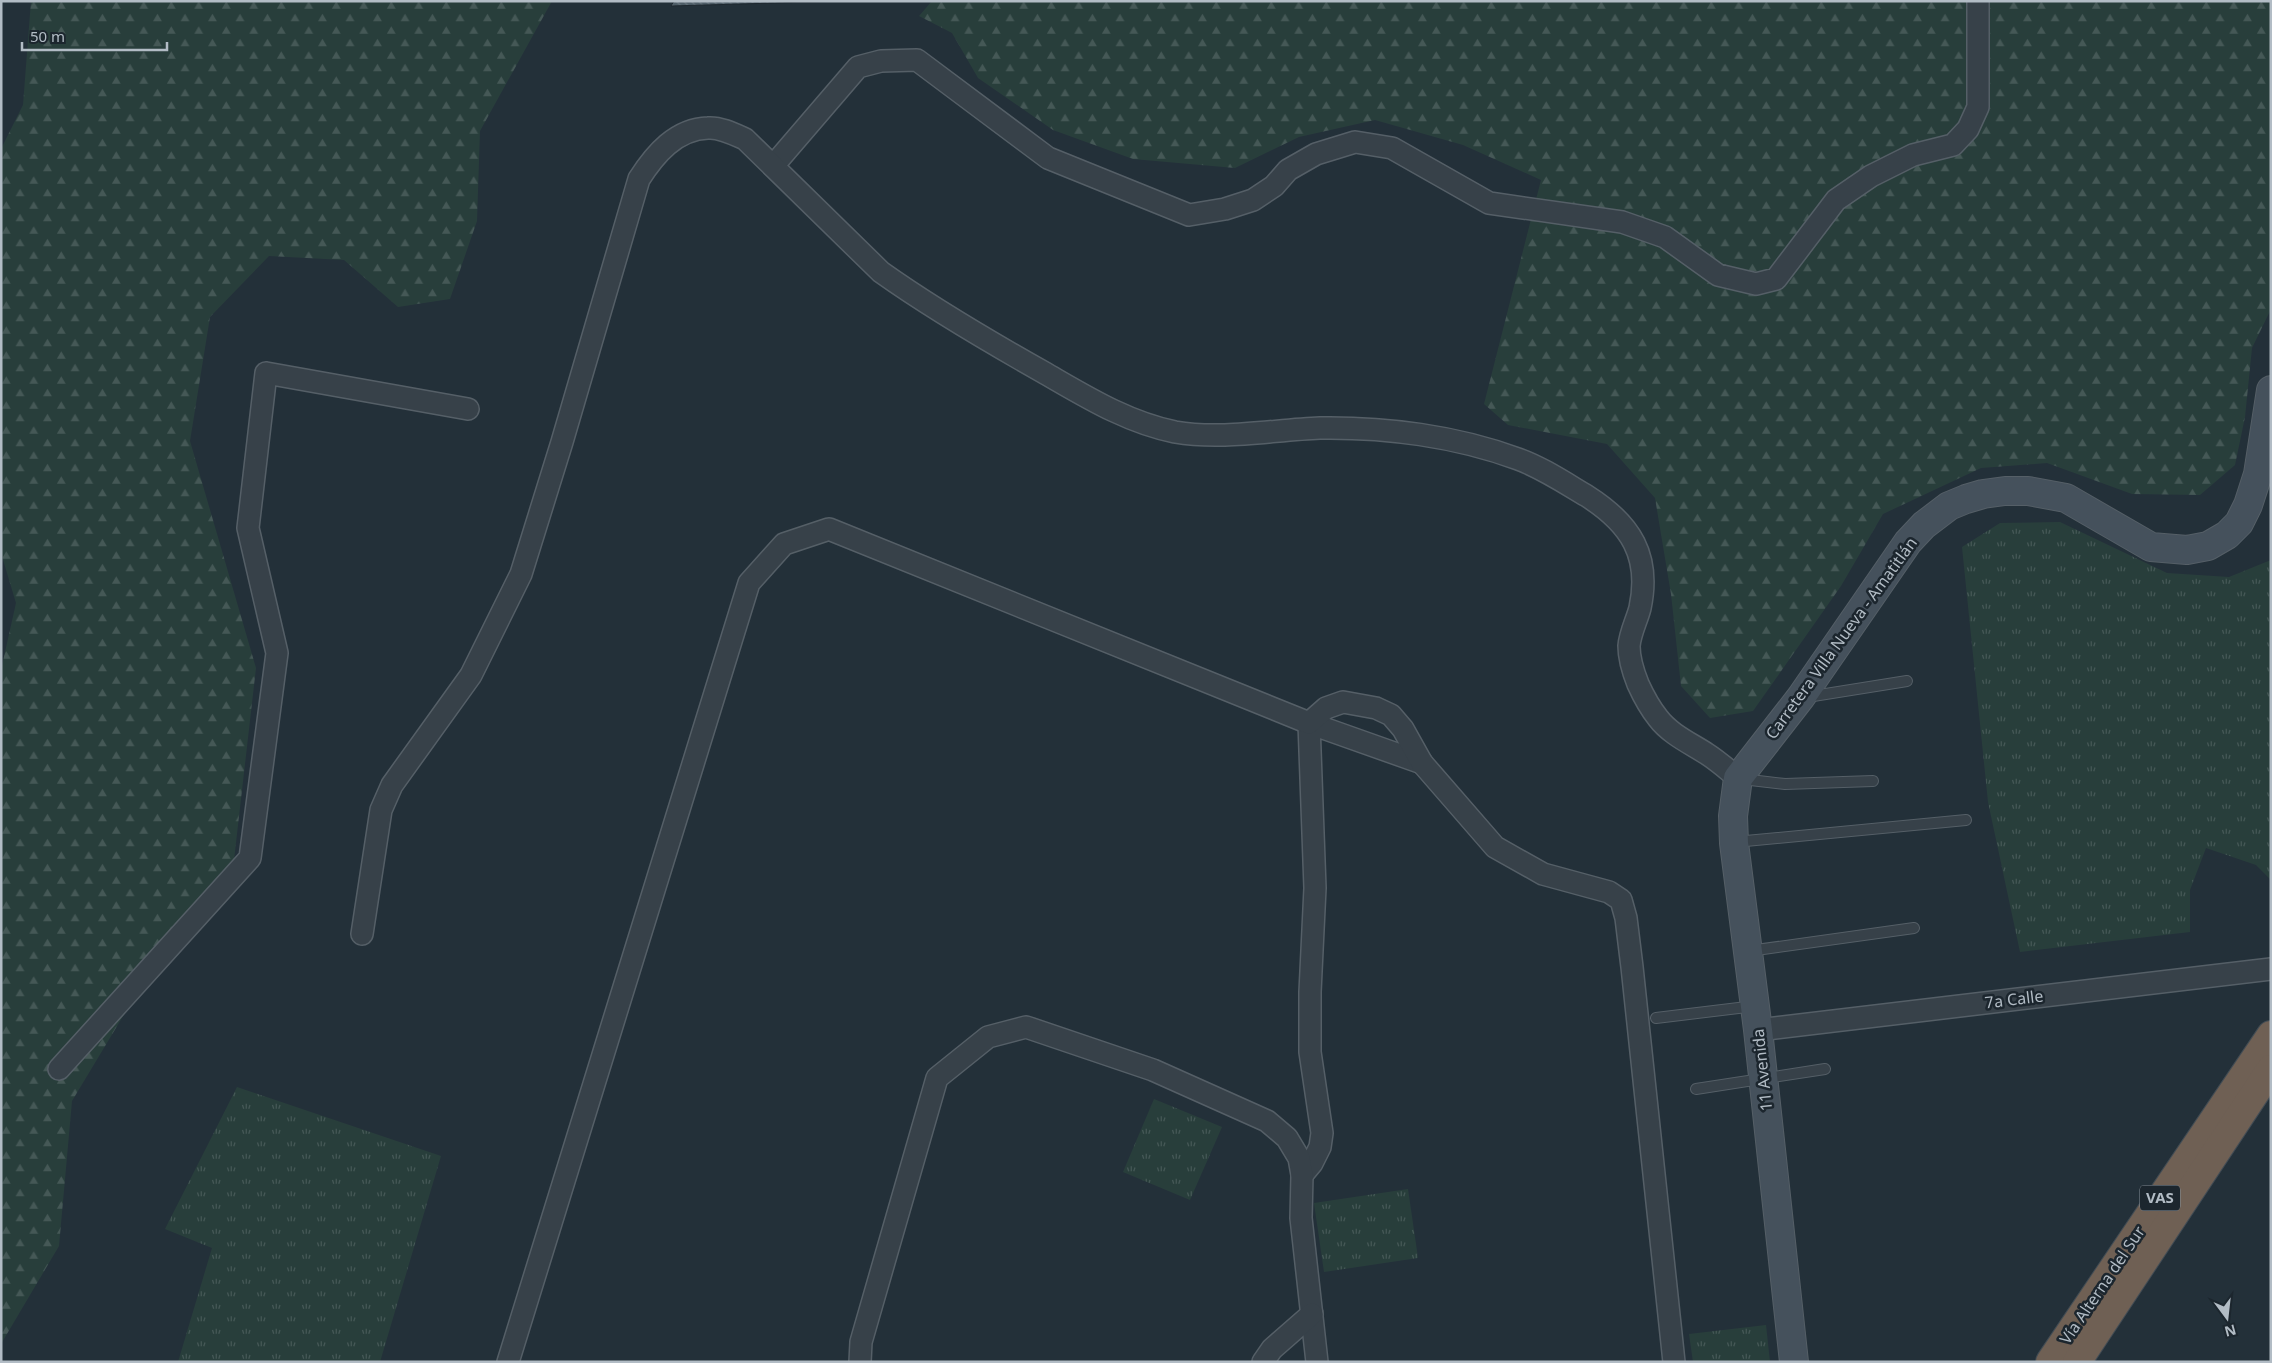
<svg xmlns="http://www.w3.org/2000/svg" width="2272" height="1363" font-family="'Noto Sans',sans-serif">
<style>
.grass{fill:url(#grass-tufts)}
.forest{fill:url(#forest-firs)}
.building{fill:url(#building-back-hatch);stroke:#1e2830}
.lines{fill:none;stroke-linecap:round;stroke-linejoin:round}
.lane-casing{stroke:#555f67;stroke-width:12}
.street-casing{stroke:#555f67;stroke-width:24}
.secondary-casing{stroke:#555f67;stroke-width:30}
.highway-casing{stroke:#424c54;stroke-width:30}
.lane{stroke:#374149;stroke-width:10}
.street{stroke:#374149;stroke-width:21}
.secondary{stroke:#45515c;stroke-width:28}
.highway{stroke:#6f6054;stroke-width:28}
.labels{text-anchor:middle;stroke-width:5;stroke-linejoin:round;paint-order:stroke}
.shield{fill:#1c262e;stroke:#858f98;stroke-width:1}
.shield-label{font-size:15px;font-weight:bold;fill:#b2bcc5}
.street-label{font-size:16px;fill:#b2bcc5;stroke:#1c262e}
</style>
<defs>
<pattern id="grass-tufts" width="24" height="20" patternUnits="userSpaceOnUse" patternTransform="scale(1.25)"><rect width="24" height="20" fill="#283e3b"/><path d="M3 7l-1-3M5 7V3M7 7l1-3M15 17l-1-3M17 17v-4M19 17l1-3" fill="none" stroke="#455856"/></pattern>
<pattern id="forest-firs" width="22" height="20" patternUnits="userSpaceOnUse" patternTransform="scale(1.25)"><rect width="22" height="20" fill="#283e3b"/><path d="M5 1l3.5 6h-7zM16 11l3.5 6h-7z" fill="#455856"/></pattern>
<pattern id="building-back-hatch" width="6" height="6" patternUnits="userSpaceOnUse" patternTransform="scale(1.25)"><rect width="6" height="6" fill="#4e5d67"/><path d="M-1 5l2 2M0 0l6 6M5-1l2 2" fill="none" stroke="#65727b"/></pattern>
</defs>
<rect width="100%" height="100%" fill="#233039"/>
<!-- grass -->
<g class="grass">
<path d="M2060,522L2167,573L2229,577L2271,560V880L2256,865L2206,848L2190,890V932L2020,952L1988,802L1962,547L2000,523Z"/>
<path d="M237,1087L441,1156L380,1362H178L212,1248L165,1229Z"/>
<path d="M1154,1099L1222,1127L1190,1200L1123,1172Z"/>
<path d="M1408,1189L1418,1258L1324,1272L1314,1203Z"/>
<path d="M1766,1325L1770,1362H1693L1689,1334Z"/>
</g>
<!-- forest -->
<g class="forest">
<path d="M31,1H552L480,131L477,221L450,299L398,307L344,260L269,256L210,317L190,441L256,668L234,860L146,978L72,1101L59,1246L1,1344V670L16,603L1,553V149L23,105Z"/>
<path d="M932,1H2271V309L2252,348L2245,417L2235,465L2200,495L2132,494L2047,463L1981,468L1883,514L1841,586L1753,711L1710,718L1681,686L1671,594L1655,498L1607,444L1508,425L1484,404L1541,180L1463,145L1375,120L1299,137L1235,168L1133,159L1053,130L978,78L952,33L919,16Z"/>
</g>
<!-- building -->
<path class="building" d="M674,1H844L671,6Z"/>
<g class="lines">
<defs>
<g id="lane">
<path d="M1807,697L1907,681"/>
<path d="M1742,779L1785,784L1873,781"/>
<path d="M1735,842L1966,820"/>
<path d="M1749,951L1914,928"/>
<path d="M1656,1018L1755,1006"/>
<path d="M1696,1089L1825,1069"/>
</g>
<g id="street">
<path d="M773,166L858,67L881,61L917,60L1048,158L1189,215L1225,209L1253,200L1274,186L1288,170L1316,154L1355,142L1392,148L1489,203L1622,222L1665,237L1718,275L1756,284L1776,279L1836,200L1871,176L1913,155L1953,145L1968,129L1978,107V1"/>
<path d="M362,934L381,810L392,785L471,675L521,574L562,442L639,179C655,154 676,129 708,128C720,127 734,134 745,139L881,272C933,309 988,341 1043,372C1085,396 1126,422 1175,432C1222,440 1272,430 1320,428C1385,427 1456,436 1518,459C1541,467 1565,483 1587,496C1631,524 1651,556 1640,608C1637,620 1630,633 1629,646C1629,657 1634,674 1638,684C1643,695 1650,708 1658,718C1670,734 1690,743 1707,754C1718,761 1728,770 1738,778"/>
<path d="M1758,1030L2271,969"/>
<path d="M59,1069L250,858L277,653L248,528L266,373L468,409"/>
<path d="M1302,1175L1312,1163L1320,1147L1322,1133L1310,1052V992L1315,888L1309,723L1422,763"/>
<path d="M508,1362L749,583L784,544L829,529L1309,723L1326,708L1343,702L1376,708L1391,715L1403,729L1422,763L1495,847L1543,874L1609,892L1621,900L1626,918L1632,967L1674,1362"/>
<path d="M860,1362L861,1342L937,1078L988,1037L1026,1027L1153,1070L1267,1121L1287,1138L1299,1158L1302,1175L1301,1218L1317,1362"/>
<path d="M1263,1362L1272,1349L1312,1314"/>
</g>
<path id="secondary" d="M1794,1362L1758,1030L1734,843L1733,816L1738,778L1801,697L1908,542L1924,525L1949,506L1966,499L1983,494L2005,491H2028L2066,498L2151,547L2187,550L2208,546L2227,535L2239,523L2248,505L2258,474L2271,390"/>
<g id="highway">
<path d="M2050,1362L2271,1035"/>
<path d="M2077,1362L2271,1069"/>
</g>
</defs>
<!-- lane casing -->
<use href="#lane" class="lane-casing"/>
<!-- street casing -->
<use href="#street" class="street-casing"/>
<!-- secondary casing -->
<use href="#secondary" class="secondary-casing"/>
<!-- highway casing -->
<use href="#highway" class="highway-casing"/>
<!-- lane -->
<use href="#lane" class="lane"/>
<!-- street -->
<use href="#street" class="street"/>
<!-- secondary -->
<use href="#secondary" class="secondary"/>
<!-- highway -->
<use href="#highway" class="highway"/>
</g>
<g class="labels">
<!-- shield labels -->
<rect class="shield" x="2140" y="1185.5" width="40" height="25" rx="4"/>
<g class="shield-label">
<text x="2160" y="1203">VAS</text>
</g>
<!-- street labels -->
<g class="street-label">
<text transform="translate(1841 638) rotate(-54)" y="6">Carretera Villa Nueva - Amatitlán</text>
<text transform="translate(2014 999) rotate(-7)" y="6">7a Calle</text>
<text transform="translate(1762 1070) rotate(-96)" y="6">11 Avenida</text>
<text transform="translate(2102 1285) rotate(-56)" y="6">Vía Alterna del Sur</text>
</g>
</g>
<!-- border -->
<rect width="2272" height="1363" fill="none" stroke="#b2bcc5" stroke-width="5"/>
<!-- north arrow -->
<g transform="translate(2227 1318) rotate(165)" stroke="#1c262e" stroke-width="4" paint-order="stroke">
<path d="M0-4L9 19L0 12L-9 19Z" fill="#b2bcc5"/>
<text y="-8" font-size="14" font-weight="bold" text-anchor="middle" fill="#b2bcc5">N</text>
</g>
<!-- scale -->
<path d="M22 42v8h145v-8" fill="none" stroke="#b2bcc5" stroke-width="2.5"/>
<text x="30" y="42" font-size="15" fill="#b2bcc5" stroke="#1c262e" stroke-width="4" paint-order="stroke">50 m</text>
</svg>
